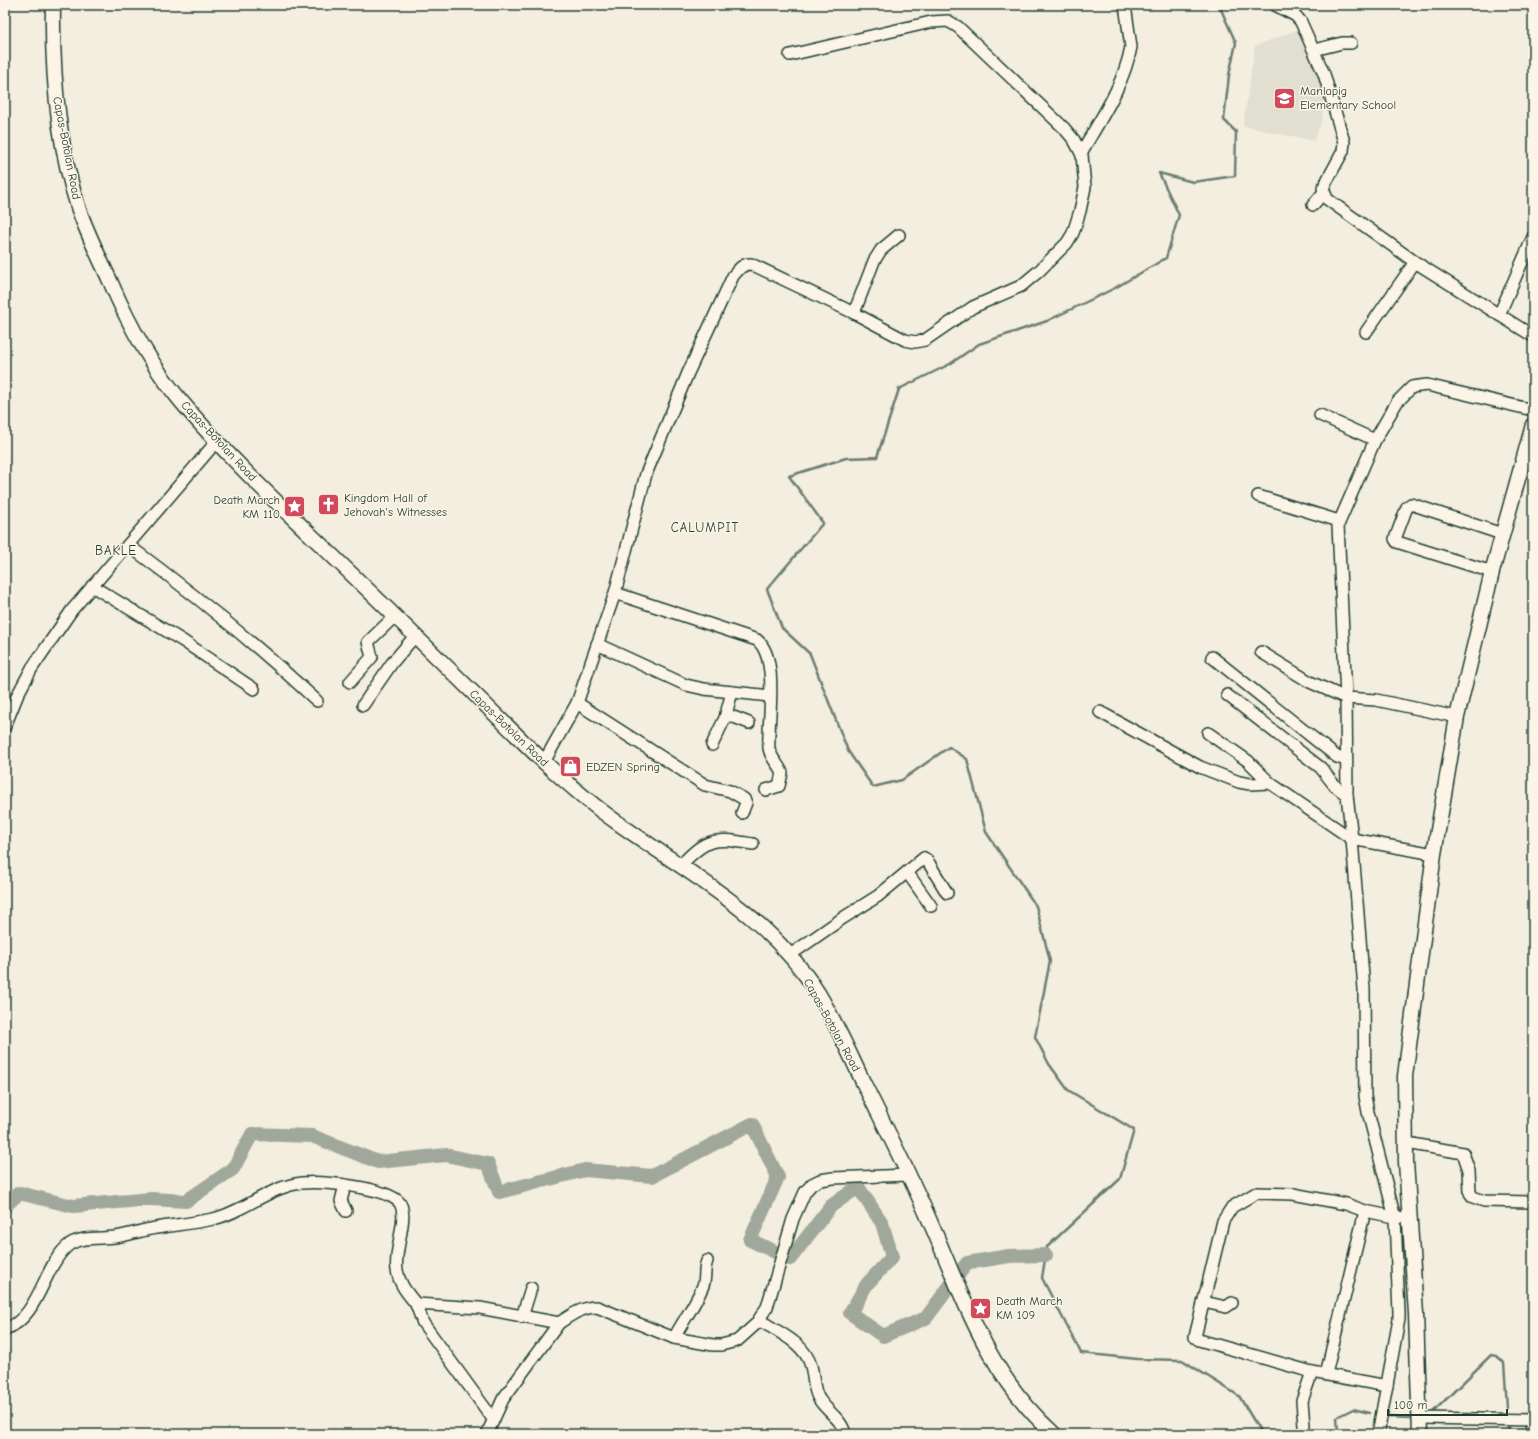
<svg xmlns="http://www.w3.org/2000/svg" width="1538" height="1439" font-family="'Comic Neue',sans-serif">
<style>
.built{fill:#e1dfd0}
.lines{fill:none;stroke-linecap:round;stroke-linejoin:round}
.stream{stroke:#6c7d72;stroke-width:2.5}
.river{stroke:#a0a89b;stroke-width:14}
.minor-casing{stroke:#1f3d34;stroke-width:14}
.major-casing{stroke:#1f3d34;stroke-width:17}
.minor{stroke:#fcf5e5;stroke-width:11}
.major{stroke:#fcf5e5;stroke-width:14}
.labels{text-anchor:middle;stroke-width:3;stroke-linejoin:round;paint-order:stroke}
.poi-label{font-size:12px;fill:#1f3d34;stroke:#fcf5e5;text-anchor:start}
.street-label{font-size:12px;fill:#1f3d34;stroke:#fcf5e5}
.neighbourhood-label{font-size:13px;letter-spacing:1px;fill:#1f3d34;stroke:#fcf5e5}
</style>
<rect width="100%" height="100%" fill="#f3eede"/>
<filter id="ink" filterUnits="userSpaceOnUse"><feTurbulence type="fractalNoise" baseFrequency=".025" numOctaves="2"/><feDisplacementMap in="SourceGraphic" scale="8" xChannelSelector="R" yChannelSelector="G"/><feConvolveMatrix kernelMatrix="1 2 1 2 8 2 1 2 1" color-interpolation-filters="sRGB"/></filter>
<g filter="url(#ink)">
<!-- built -->
<path class="built" d="M1297,30L1324,76L1322,120L1314,141L1243,126L1255,46Z"/>
<g class="lines">
<!-- stream -->
<g class="stream">
<path d="M1219,5L1236,43L1229,75L1224,120L1236,132L1235,176L1193,182L1159,173L1179,215L1166,258L1115,288L1047,321L979,344L950,364L899,389L877,457L846,458L789,476L823,523L767,589L782,628L810,654L848,751L873,787L902,780L949,747L967,759L986,832L1036,906L1050,961L1035,1037L1049,1064L1068,1090L1134,1130L1120,1179L1047,1247L1042,1278L1081,1353L1137,1359L1182,1360L1239,1396L1262,1434"/>
<path d="M1430,1415L1491,1355L1497,1356L1504,1363L1507,1407"/>
<path d="M1386,1417L1411,1418"/>
<path d="M1508,1423V1434"/>
<path d="M1338,1434L1337,1417L1353,1409L1370,1413"/>
</g>
<!-- river -->
<path class="river" d="M5,1206L19,1193L73,1206L151,1199L186,1201L233,1169L252,1134L312,1136L378,1162L446,1155L488,1164L499,1192L585,1170L652,1176L752,1124L778,1177L750,1240L790,1259L831,1206L858,1187L882,1223L892,1257L867,1284L850,1313L883,1336L926,1318L967,1263L1009,1256L1046,1255"/>
<defs>
<g id="minor">
<path d="M1275,5L1296,16L1301,22L1324,74L1344,142L1343,151L1323,188L1327,199L1415,262L1533,336"/>
<path d="M1314,50L1342,43H1351"/>
<path d="M1081,153C1100,120 1124,85 1131,47L1125,5"/>
<path d="M1313,205L1324,192"/>
<path d="M854,313L874,261L881,250L899,235"/>
<path d="M1499,315L1533,237"/>
<path d="M1366,332L1415,262"/>
<path d="M1320,415L1375,440"/>
<path d="M1258,496L1339,521"/>
<path d="M128,545C194,594 257,645 317,701"/>
<path d="M1492,572L1397,542L1395,539L1407,507L1411,504L1502,534"/>
<path d="M92,586L183,641L254,689"/>
<path d="M615,593L757,640C780,659 767,721 769,748C770,758 779,764 782,773L779,786L766,790"/>
<path d="M597,644L686,685L704,689L770,696"/>
<path d="M1261,652L1310,682L1346,698L1376,700L1457,717"/>
<path d="M1212,657L1337,757L1346,760"/>
<path d="M350,682L372,657L368,642L395,616"/>
<path d="M1227,695L1321,768L1335,786L1347,795"/>
<path d="M577,703L705,785L730,791L744,799L746,803L742,813"/>
<path d="M363,705L392,663L415,636"/>
<path d="M1100,712L1200,767L1239,782L1250,784L1270,783L1352,839L1434,854"/>
<path d="M726,714L749,723"/>
<path d="M5,726L18,694L32,668L72,610L217,441"/>
<path d="M1208,733L1248,761L1270,783"/>
<path d="M712,745L725,718L732,692"/>
<path d="M544,762L577,703L615,593L646,474L688,373L733,276C738,270 743,263 751,264L854,313L905,340L915,342L925,340L973,307L1021,286L1039,271L1067,243L1073,233L1080,211L1085,187L1082,155L1074,140L1064,128L958,27L948,21L931,22L790,55"/>
<path d="M680,866C708,836 715,838 753,844"/>
<path d="M907,872L931,906"/>
<path d="M790,955L843,918L878,896L924,858L927,860L947,893"/>
<path d="M1407,1143L1463,1153L1469,1170L1470,1193L1473,1197L1484,1201L1533,1202"/>
<path d="M345,1185L341,1201L346,1211"/>
<path d="M1204,1302L1226,1307L1232,1303"/>
<path d="M416,1304L423,1323L493,1419"/>
<path d="M522,1317L531,1288"/>
<path d="M759,1320C778,1332 805,1343 811,1366C814,1377 813,1390 819,1399C827,1412 842,1419 845,1434"/>
<path d="M5,1329C40,1318 43,1264 70,1244C83,1236 101,1239 115,1237C129,1235 142,1230 156,1228C175,1225 194,1223 213,1219C244,1212 270,1186 302,1183C322,1181 385,1187 399,1202C410,1215 393,1252 397,1270C399,1284 407,1293 416,1304L480,1308L559,1323"/>
<path d="M674,1338C683,1321 695,1305 702,1288C707,1279 703,1270 707,1261"/>
<path d="M1326,1374L1365,1211"/>
<path d="M1387,1386L1312,1372L1199,1340L1195,1337L1223,1221L1232,1207L1256,1193L1293,1194L1346,1204L1365,1211L1399,1218"/>
<path d="M1421,1418L1533,1420"/>
<path d="M1304,1426L1302,1401L1312,1372"/>
<path d="M487,1434L503,1399L559,1323C571,1315 582,1307 597,1307L674,1338L713,1345H721L737,1341L756,1324L767,1307L793,1219L805,1192L812,1184L820,1180L833,1178L908,1175"/>
<path d="M1378,1434L1399,1319V1312L1395,1218L1368,1112L1365,1096L1364,989L1352,839L1347,795L1346,698L1338,525L1375,440L1397,402L1412,387L1427,385L1533,410"/>
<path d="M1531,1434L1532,1420"/>
</g>
<g id="major">
<path d="M53,5C52,73 57,144 79,210C88,235 100,259 111,283C129,325 151,365 180,400C229,459 287,512 342,565C410,630 477,697 544,762C568,784 592,805 618,823C692,876 767,913 818,993C835,1021 849,1052 863,1082C887,1130 911,1177 932,1226C966,1304 989,1376 1054,1434"/>
<path d="M1420,1434L1416,1314L1406,1162L1405,1076L1434,854L1457,717L1492,572L1533,425"/>
</g>
</defs>
<!-- minor casing -->
<use href="#minor" class="minor-casing"/>
<!-- major casing -->
<use href="#major" class="major-casing"/>
<!-- minor -->
<use href="#minor" class="minor"/>
<!-- major -->
<use href="#major" class="major"/>
</g>
</g>
<!-- icons -->
<defs>
<symbol id="school-square" viewBox="-11 -11 22 22"><rect x="-9" y="-9" width="18" height="18" rx="4" fill="#d1495b" stroke="#fcf5e5"/><path d="M0-5L7-2L0 1L-7-2ZM-4 1L0 2.5L4 1V4Q0 6-4 4Z" fill="#fff"/></symbol>
<symbol id="church-square" viewBox="-11 -11 22 22"><rect x="-9" y="-9" width="18" height="18" rx="4" fill="#d1495b" stroke="#fcf5e5"/><path d="M-1.2-6h2.4v3.5h3.3v2.4h-3.3V6h-2.4V-.1h-3.3v-2.4h3.3Z" fill="#fff"/></symbol>
<symbol id="sight-square" viewBox="-11 -11 22 22"><rect x="-9" y="-9" width="18" height="18" rx="4" fill="#d1495b" stroke="#fcf5e5"/><path d="M0-6L1.8-2.2L6-1.7L2.9 1.2L3.7 5.4L0 3.3L-3.7 5.4L-2.9 1.2L-6-1.7L-1.8-2.2Z" fill="#fff"/></symbol>
<symbol id="shop-square" viewBox="-11 -11 22 22"><rect x="-9" y="-9" width="18" height="18" rx="4" fill="#d1495b" stroke="#fcf5e5"/><path d="M-5-2.5h2.3a2.7 3.5 0 0 1 5.4 0H5L5.5 6h-11ZM-1.5-2.5h3a1.5 2.3 0 0 0-3 0Z" fill="#fff"/></symbol>
</defs>
<g fill-rule="evenodd">
<use href="#school-square" x="1272" y="86" width="25" height="25"/>
<use href="#church-square" x="316" y="492" width="25" height="25"/>
<use href="#sight-square" x="282" y="494" width="25" height="25"/>
<use href="#shop-square" x="558" y="754" width="25" height="25"/>
<use href="#sight-square" x="968" y="1296" width="25" height="25"/>
</g>
<g class="labels">
<!-- poi labels -->
<g class="poi-label">
<text x="1300" y="95">Manlapig<tspan x="1300" dy="14">Elementary School</tspan></text>
<text x="344" y="502">Kingdom Hall of<tspan x="344" dy="14">Jehovah's Witnesses</tspan></text>
<text x="280" y="504" text-anchor="end">Death March<tspan x="280" dy="14">KM 110</tspan></text>
<text x="586" y="771">EDZEN Spring</text>
<text x="996" y="1305">Death March<tspan x="996" dy="14">KM 109</tspan></text>
</g>
<!-- street labels -->
<g class="street-label">
<text transform="translate(67 148) rotate(79)" y="4">Capas-Botolan Road</text>
<text transform="translate(219 441) rotate(47)" y="4">Capas-Botolan Road</text>
<text transform="translate(509 728) rotate(44)" y="4">Capas-Botolan Road</text>
<text transform="translate(832 1025) rotate(61)" y="4">Capas-Botolan Road</text>
</g>
<!-- neighbourhood labels -->
<g class="neighbourhood-label">
<text x="705" y="532">CALUMPIT</text>
<text x="116" y="555">BAKLE</text>
</g>
</g>
<!-- margin -->
<rect width="1538" height="1439" fill="none" stroke="#fcf5e5" stroke-width="20"/>
<rect x="10" y="10" width="1518" height="1419" fill="none" stroke="#1f3d34" stroke-width="1.5" filter="url(#ink)"/>
<!-- scale -->
<path d="M1388 1409v6h119v-6" fill="none" stroke="#1f3d34" stroke-width="2"/>
<text x="1394" y="1409" font-size="12" fill="#1f3d34" stroke="#fcf5e5" stroke-width="3" paint-order="stroke">100 m</text>
</svg>
